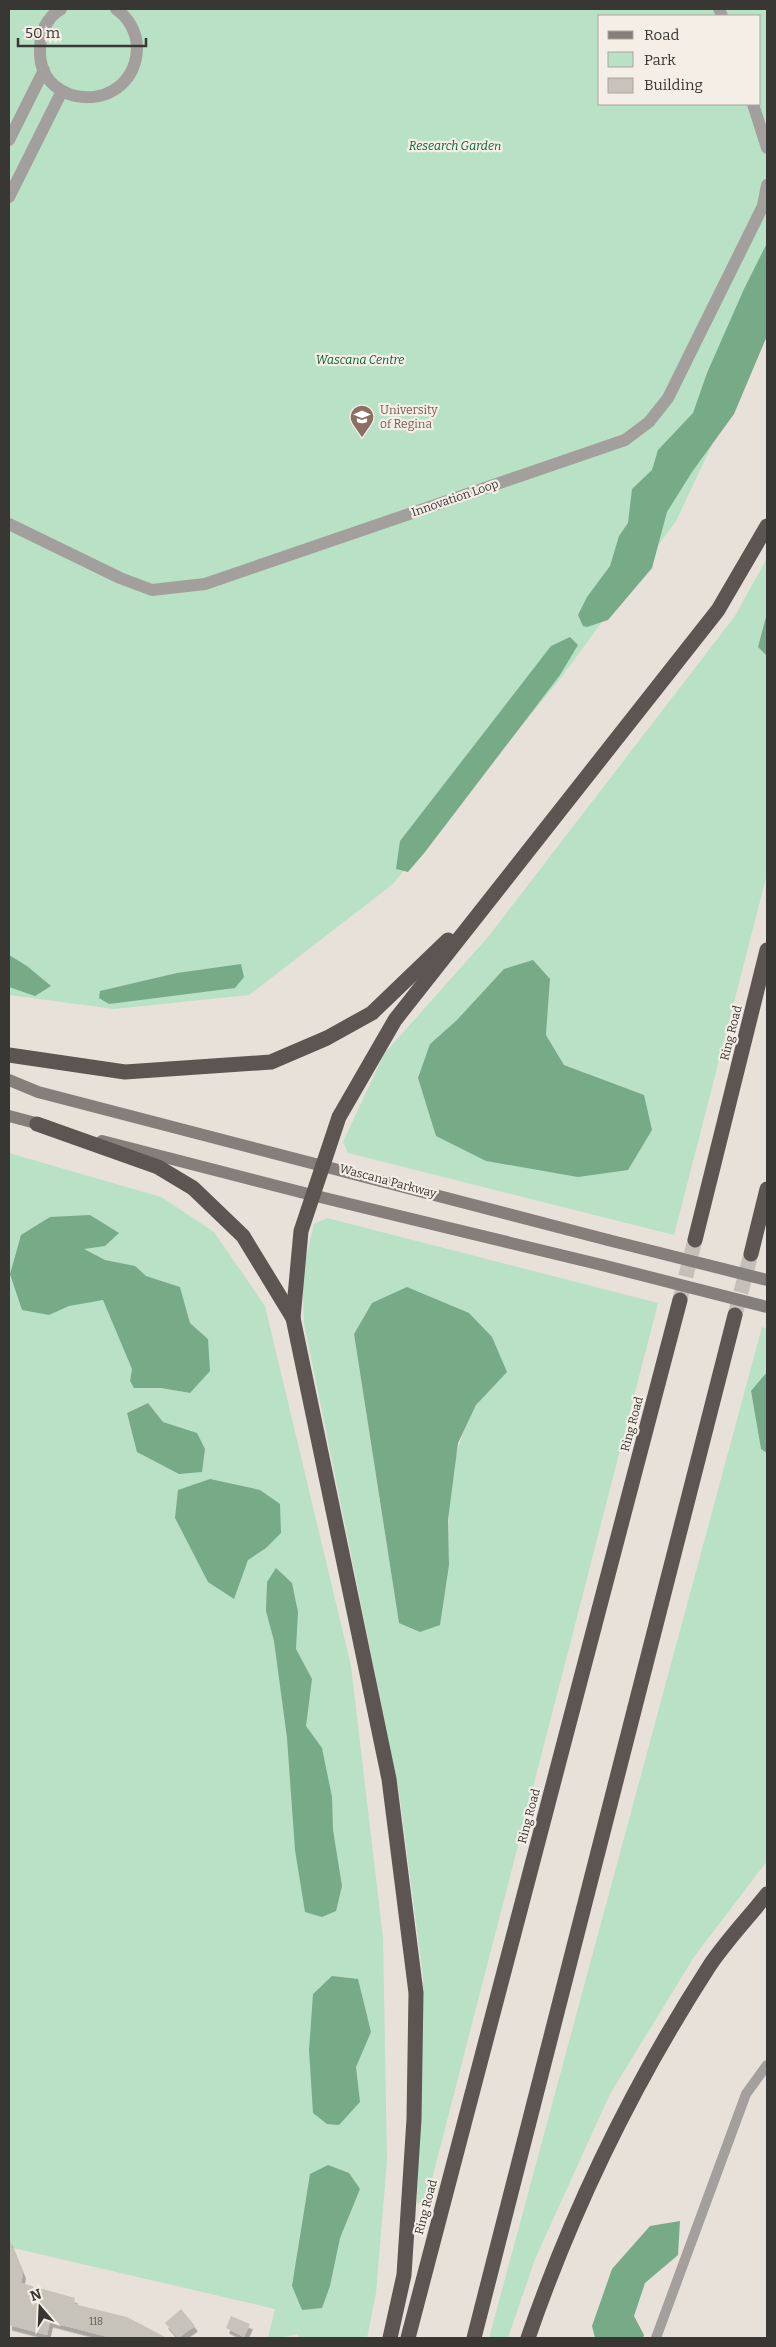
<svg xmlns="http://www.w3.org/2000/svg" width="776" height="2347" font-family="Bitter,serif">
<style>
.green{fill:#b8e1c5;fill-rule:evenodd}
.forest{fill:#77ab88}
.building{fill:#c7c2ba;filter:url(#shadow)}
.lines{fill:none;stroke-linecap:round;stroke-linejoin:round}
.motorway-tunnel{stroke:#c4bfb9;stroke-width:15;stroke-dasharray:15 8;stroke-linecap:butt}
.service{stroke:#a39f9d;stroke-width:10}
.minor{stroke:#a39f9d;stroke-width:12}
.secondary{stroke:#857f7c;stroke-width:12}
.motorway{stroke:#5c5551;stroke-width:15}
.secondary-bridge{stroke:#857f7c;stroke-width:12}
.labels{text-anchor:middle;stroke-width:4.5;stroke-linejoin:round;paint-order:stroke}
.number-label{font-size:10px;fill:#5c5a56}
.park-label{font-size:12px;font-style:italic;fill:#0a6237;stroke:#f4eee7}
.education-label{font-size:12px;fill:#785e54;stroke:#f4eee7;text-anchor:start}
.street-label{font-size:12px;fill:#393734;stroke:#f4eee7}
</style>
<defs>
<filter id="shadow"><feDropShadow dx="3" dy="5.5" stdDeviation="0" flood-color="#0004"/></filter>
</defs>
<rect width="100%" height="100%" fill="#e7e1da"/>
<!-- green -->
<g class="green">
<path d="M9,9H767V329L676,521L563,675L393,884L249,995L114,1009L9,995ZM600,16H760V104H600Z"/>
<path d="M767,558V613L758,647L767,656V874L674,1235L348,1153L343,1142L384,1054L488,937L735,616ZM550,979L546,1035L564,1065L589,1074L430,1044L457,1020Z"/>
<path d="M9,1153L161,1197L214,1232L265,1306L351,1666L383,1938L387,2161L376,2293L367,2338H300L297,2334L281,2338H268L275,2309L9,2247ZM180,1287L190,1323L208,1339L190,1393L161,1388H134L130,1381L132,1369ZM148,1403L163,1422L177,1427L127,1413Z"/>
<path d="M327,1218L658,1303L425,2206L417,2202L423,1977L399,1791L304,1323L302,1274L314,1224ZM372,1303L507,1372C497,1383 483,1394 476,1406C448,1452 447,1513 449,1565L399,1623L354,1334Z"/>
<path d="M762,1327L767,1329V1372L751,1392L761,1449L767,1453V1861L694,1957L610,2094L535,2259L508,2338H489Z"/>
</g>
<!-- forest -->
<g class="forest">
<path d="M767,243V336L734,414L692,472L667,512L652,568L608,620L587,627L583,626L578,615L587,597L610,566L619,536L628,523L632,489L652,470L658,450L693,413L707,373L744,289Z"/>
<path d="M767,613V656L758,647Z"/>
<path d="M570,637L578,645L560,675L425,852L408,872L396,869L400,841L551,646Z"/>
<path d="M9,955L27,966L51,986L35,996L9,987Z"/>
<path d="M533,960L550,979L546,1035L564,1065L644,1095L652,1130L628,1170L578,1177L486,1161L436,1136L418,1078L430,1044L457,1020L504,969Z"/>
<path d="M241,964L244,977L235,988L109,1004L99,998L100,991L177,973Z"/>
<path d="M90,1215L119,1233L105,1246L84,1249L105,1260L135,1266L146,1276L180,1287L190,1323L208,1339L210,1371L190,1393L161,1388H134L130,1381L132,1369L103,1300L69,1306L49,1315L22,1310L10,1274L21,1235L50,1217Z"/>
<path d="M407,1287L469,1313L492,1337L507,1372L476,1405L458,1443L448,1520L449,1565L440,1625L420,1632L399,1623L354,1334L372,1303Z"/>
<path d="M767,1372V1453L761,1449L751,1391Z"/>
<path d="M148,1403L163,1422L197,1433L205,1449L202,1472L179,1474L137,1452L127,1413Z"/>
<path d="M210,1479L260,1490L280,1504L281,1533L266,1548L248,1560L234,1599L208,1582L175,1518L178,1490Z"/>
<path d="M276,1568L292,1583L298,1612L296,1649L312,1679L306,1726L322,1748L332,1797L333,1830L342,1886L336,1911L322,1917L305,1912L295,1850L287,1738L274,1641L266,1611L267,1582Z"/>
<path d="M332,1976L358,1979L371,2032L356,2067L360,2102L339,2125L327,2124L313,2113L309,2050L313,1994Z"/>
<path d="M328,2165L349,2173L360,2189L340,2238L330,2286L322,2308L302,2310L292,2286L310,2174Z"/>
<path d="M680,2221L678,2255L645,2283L634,2316L644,2335L643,2338H595L592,2326L612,2269L650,2226Z"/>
</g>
<!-- building -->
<g class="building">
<path d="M9,2239L23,2273L21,2283L75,2298L74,2304L127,2317L167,2338H112L50,2322L47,2335L9,2325Z"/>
<path d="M181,2309L195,2326L178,2338L165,2323Z"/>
<path d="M231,2316L250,2324L244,2337L226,2328Z"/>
</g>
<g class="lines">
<!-- motorway-tunnel -->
<g class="motorway-tunnel">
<path d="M680,1299L695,1240"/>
<path d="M735,1315L751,1254"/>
</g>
<!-- service -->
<path class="service" d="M656,2338L746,2094L767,2065"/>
<!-- minor -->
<g class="minor">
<path d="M61,9C46,18 40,34 40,51C39,112 135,114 137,48C137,32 128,17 116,9"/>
<path d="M719,9L722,16"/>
<path d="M753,104L767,148"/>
<path d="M9,140L44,70"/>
<path d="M9,197L62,91"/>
<path d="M9,524L120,578L152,590L205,584L625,440L649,422L668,398L763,206L767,185"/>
</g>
<!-- secondary -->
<g class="secondary">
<path d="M9,1080L38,1092L608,1240"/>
<path d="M9,1116L47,1126"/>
<path d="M102,1141L312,1195L602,1265"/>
</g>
<!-- motorway -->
<g class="motorway">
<path d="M9,1055L125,1072L271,1062L327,1038L372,1013L448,940"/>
<path d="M37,1124L158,1167L193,1188L243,1236L293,1318"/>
<path d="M695,1240L767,950"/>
<path d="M751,1254L767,1189"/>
<path d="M390,2338L404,2275L414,2119L416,1993L389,1779L293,1318L301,1231L339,1117L395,1020L718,610L767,526"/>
<path d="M408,2338L680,1300"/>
<path d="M474,2338L735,1315"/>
<path d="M528,2338C573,2208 635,2081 710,1965C727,1940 749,1917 767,1894"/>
</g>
<!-- secondary-bridge -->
<g class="secondary-bridge">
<path d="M608,1240L767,1280"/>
<path d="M602,1265L767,1307"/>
</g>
</g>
<!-- icons -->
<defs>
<symbol id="university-pin" viewBox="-11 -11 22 30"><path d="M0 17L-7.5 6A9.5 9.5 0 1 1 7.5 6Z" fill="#8d6e63" stroke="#f4eee7"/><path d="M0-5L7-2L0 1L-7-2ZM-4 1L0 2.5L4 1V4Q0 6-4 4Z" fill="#fff"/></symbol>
</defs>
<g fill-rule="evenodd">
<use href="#university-pin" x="348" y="403" width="28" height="38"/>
</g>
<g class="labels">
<!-- number labels -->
<g class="number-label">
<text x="96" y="2325">118</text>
</g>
<!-- park labels -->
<g class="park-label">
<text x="455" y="150">Research Garden</text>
<text x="360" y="364">Wascana Centre</text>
</g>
<!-- education labels -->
<g class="education-label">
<text x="380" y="414">University<tspan x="380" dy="14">of Regina</tspan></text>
</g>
<!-- street labels -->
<g class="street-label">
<text transform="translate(455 498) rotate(-19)" y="4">Innovation Loop</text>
<text transform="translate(731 1033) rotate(-76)" y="4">Ring Road</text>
<text transform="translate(388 1181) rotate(15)" y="4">Wascana Parkway</text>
<text transform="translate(632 1424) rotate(-75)" y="4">Ring Road</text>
<text transform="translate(529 1816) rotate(-75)" y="4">Ring Road</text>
<text transform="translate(426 2207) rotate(-75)" y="4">Ring Road</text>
</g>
</g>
<!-- border -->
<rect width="776" height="2347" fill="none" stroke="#393734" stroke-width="20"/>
<!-- legend -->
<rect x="598" y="15" width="162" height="90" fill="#f4eee7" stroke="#a9a59f"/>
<rect x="608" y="31" width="25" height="8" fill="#857f7c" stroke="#a9a59f"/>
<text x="644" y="40" font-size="15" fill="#393734">Road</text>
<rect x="608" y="52" width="25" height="15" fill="#b8e1c5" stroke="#a9a59f"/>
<text x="644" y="65" font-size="15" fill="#393734">Park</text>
<rect x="608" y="78" width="25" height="15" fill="#c7c2ba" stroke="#a9a59f"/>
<text x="644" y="90" font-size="15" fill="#393734">Building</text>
<!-- north arrow -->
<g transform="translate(40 2307) rotate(341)" stroke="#f4eee7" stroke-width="4" paint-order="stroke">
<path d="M0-4L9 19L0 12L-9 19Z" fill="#393734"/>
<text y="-8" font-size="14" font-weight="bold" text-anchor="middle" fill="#393734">N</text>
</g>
<!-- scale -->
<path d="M18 38v8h128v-8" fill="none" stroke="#393734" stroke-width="2.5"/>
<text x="25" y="38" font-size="15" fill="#393734" stroke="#f4eee7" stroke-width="4" paint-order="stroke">50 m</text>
</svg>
